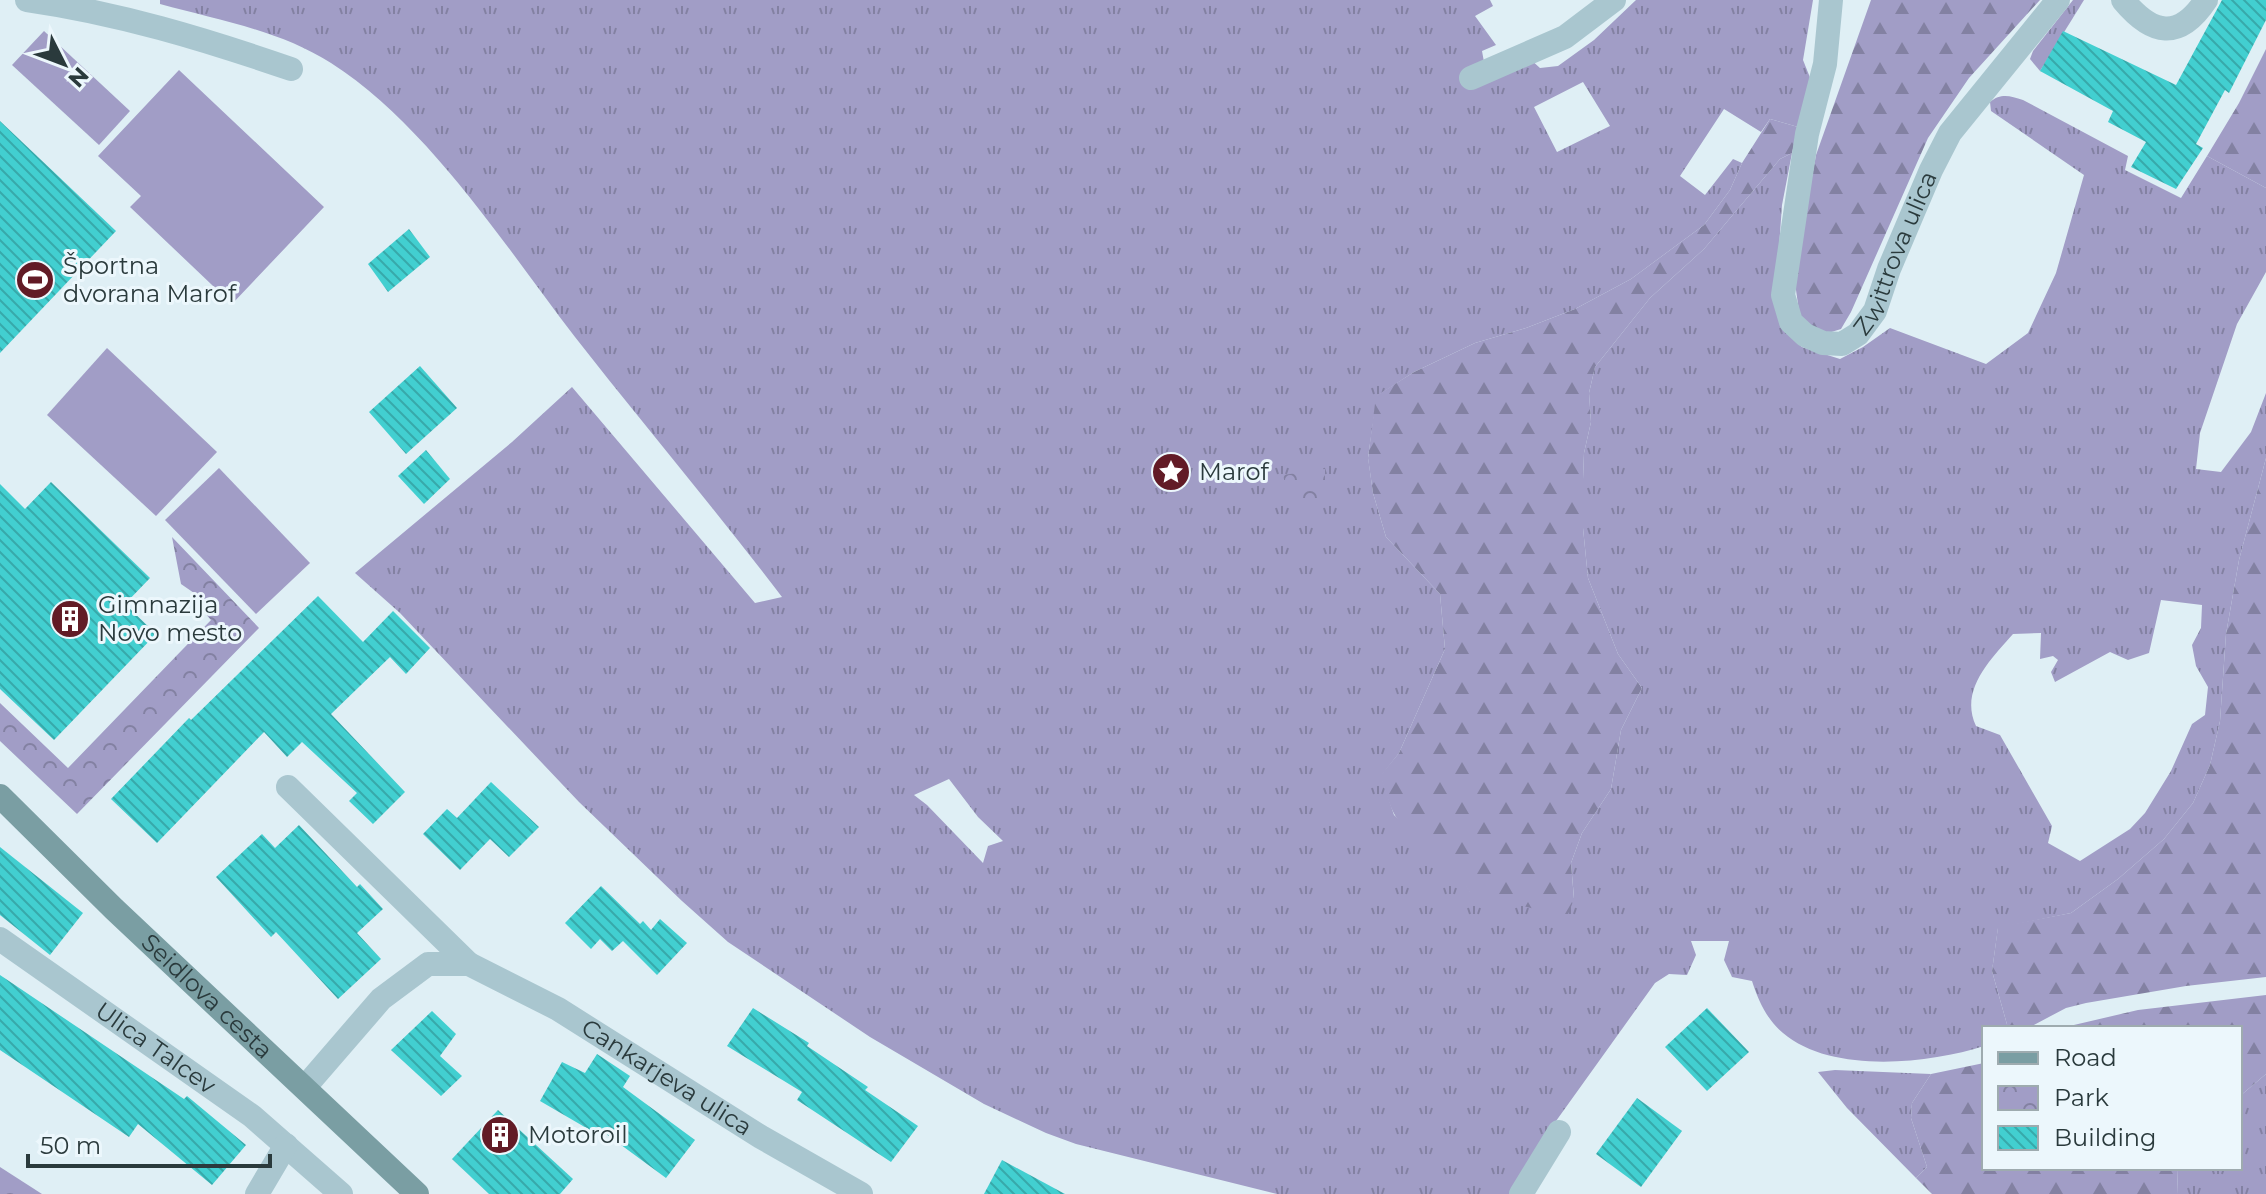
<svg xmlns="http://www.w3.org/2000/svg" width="2266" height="1194" font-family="Montserrat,sans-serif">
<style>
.grass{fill:url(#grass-tufts);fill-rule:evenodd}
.forest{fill:url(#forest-firs)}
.park{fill:url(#park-crowns)}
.pitch{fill:#a19dc6}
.building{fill:url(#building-back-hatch)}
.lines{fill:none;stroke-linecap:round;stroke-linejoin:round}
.street{stroke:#a9c6cf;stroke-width:24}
.secondary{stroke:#7a9ea3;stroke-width:24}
.labels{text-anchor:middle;stroke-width:6;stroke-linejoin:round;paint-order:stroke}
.street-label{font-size:24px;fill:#2a3a3c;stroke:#ecf7fc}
.poi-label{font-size:24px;fill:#2a3a3c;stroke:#ecf7fc;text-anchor:start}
</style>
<defs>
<pattern id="grass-tufts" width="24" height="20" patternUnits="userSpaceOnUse" patternTransform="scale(2)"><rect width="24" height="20" fill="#a19dc6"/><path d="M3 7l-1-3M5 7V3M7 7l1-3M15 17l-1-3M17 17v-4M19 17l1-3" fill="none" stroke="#8381a2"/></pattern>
<pattern id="forest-firs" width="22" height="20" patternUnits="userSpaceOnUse" patternTransform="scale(2)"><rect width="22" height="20" fill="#a19dc6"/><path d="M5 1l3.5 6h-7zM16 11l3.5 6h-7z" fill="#8381a2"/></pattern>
<pattern id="park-crowns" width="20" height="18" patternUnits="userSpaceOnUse" patternTransform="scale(2)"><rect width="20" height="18" fill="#a19dc6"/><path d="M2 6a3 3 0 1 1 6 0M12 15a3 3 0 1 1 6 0" fill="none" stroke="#8381a2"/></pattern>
<pattern id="building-back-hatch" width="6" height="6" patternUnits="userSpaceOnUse" patternTransform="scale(2)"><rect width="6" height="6" fill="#42cfd0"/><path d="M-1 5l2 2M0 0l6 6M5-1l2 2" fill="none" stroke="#37a9aa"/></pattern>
</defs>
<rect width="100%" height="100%" fill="#dfeff5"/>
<!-- grass -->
<g class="grass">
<path d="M160,0H1490L1493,6L1475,16L1496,45L1482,51L1486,73L1530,59L1540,68L1558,66L1594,40L1636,0H1813L1803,60L1811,80L1798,127L1770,119L1761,132L1724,109L1680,176L1705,195L1733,159L1742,163L1730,190L1704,225L1631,279L1575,309L1526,328L1475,343L1414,372L1377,396L1368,457L1373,493L1386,537L1440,594L1445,649L1399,753L1381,776L1394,815L1461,876L1470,892L1574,898L1571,863L1582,833L1611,789L1621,730L1642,688L1618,654L1588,578L1583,528V479L1584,453L1591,422L1589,393L1595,367L1650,298L1704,249L1780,159L1792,153L1782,205L1775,304L1789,335L1802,347L1840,359L1863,347L1890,328L1986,364L2028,333L2056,273L2084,175L1991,111L1990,102C2001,93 2010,96 2023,100L2128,156L2125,170L2181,198L2207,156L2266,188V272L2237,324L2200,433L2196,469L2221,472L2251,432L2266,393V458L2239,560L2226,634L2220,721L2210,765L2193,803L2164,839L2118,879L2071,913L1998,928L1992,971L2008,1028H1984V1046C1928,1064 1831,1074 1783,1033C1767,1020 1758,1000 1752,981L1732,977L1724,960L1729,941H1691L1696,955L1687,975L1669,974L1655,983L1546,1135L1512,1194H1277L1076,1144L1046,1133L984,1104L870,1037L728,942L682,901L579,802L400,613L355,573L512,442L572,387L755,603L782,597C715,509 643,424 575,337C505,246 428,125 331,63C279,30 218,20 160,4ZM1583,82L1610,126L1557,152L1534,107ZM2161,600L2202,605L2201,628L2192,645L2196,666L2208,687L2205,715L2192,724L2171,771L2145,813L2130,829L2080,861L2048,843L2052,826L2000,735L1976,726C1959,690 1991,659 2013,634L2041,633L2040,659L2053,656L2058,660L2051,672L2055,682L2110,652L2128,660L2149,653ZM949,779L978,817L1003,841L988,846L983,863L927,805L914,795Z"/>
<path d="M2073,0H2084L2040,71L2030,59L2033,51Z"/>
<path d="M1835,1070L1931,1074L1912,1103L1911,1118L1927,1167L1916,1178L1847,1108L1818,1072Z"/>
<path d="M2266,1074V1194H2177L2178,1168H2240V1096Z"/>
</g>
<!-- forest -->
<g class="forest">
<path d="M1871,0H2040L1969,78L1928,138L1851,312L1841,329L1825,334L1800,318L1794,276L1816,155Z"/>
<path d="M2266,49V188L2207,156L2239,103Z"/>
<path d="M1770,119L1798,127L1792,153L1780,159L1704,249L1650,298L1595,367L1589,393L1591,422L1584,453L1583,479V528L1588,578L1618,654L1642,688L1621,730L1611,789L1582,833L1571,863L1574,899L1567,917L1470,893C1452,860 1417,847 1396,817C1389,806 1385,788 1380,776L1399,753L1445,649L1440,594L1386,537L1373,493L1368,458L1376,396L1414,372L1475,343L1526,328L1575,309L1631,279L1704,225L1730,190L1742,163Z"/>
<path d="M2266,458V977L2186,986L2086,1003L2066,1008L2028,1028H2008L1992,971L1998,927L2071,913L2118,879L2164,839L2193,803L2210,765L2220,721L2226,634L2239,560Z"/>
<path d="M2266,995V1074L2240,1096V1028H2061L2138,1010Z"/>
<path d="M1984,1063V1168H2178L2177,1194H1932L1916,1178L1927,1167L1911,1118L1912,1103L1931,1074Z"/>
</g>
<!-- park -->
<g class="park">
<path d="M1325,469V499L1289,500L1283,475Z"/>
<path d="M172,537L259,628L77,814L0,741V703L68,768L211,620L196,603L194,593L181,584Z"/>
<path d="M0,1167L42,1194H0Z"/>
</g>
<!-- pitch -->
<g class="pitch">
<path d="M44,31L130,111L99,145L12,65Z"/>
<path d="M179,70L324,207L232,304L130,207L141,196L98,156Z"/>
<path d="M107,348L217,452L156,516L47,415Z"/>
<path d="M219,468L310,563L256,614L165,520Z"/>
</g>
<!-- building -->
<g class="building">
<path d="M2222,0H2266V20L2229,93L2225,90L2196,144L2203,148L2176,189L2131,167L2146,142L2108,122L2113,111L2040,71L2063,31L2176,85Z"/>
<path d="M0,121L116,231L0,353Z"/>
<path d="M409,229L430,257L388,292L368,264Z"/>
<path d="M420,366L457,408L406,454L369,412Z"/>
<path d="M426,450L450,479L424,504L398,476Z"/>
<path d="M51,482L150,578L125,604L156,634L54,740L0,689V484L25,509Z"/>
<path d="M318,596L363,642L393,611L430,648L406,674L390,657L331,714L405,792L373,824L349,801L357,793L302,742L287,757L264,732L157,843L111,799L189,718L191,720Z"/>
<path d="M491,782L539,827L509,857L490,839L460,870L423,834L447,809L457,818Z"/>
<path d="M299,825L357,887L360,884L383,909L357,933L381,959L338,999L276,932L271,937L216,877L262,834L275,848Z"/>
<path d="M0,847L83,913L50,955L0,915Z"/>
<path d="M601,886L640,924L643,921L651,930L660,919L687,943L657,975L623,941L612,951L600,939L591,949L565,923Z"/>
<path d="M0,975L184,1099L187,1096L246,1145L212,1185L138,1124L129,1137L0,1050Z"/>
<path d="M753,1008L809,1043L807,1046L868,1087L865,1090L918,1126L891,1162L797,1100L802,1092L727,1046Z"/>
<path d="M1707,1008L1749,1052L1707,1091L1665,1047Z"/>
<path d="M432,1011L456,1034L440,1056L462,1076L441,1096L391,1050Z"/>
<path d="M597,1054L630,1076L623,1087L695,1140L666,1178L598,1128L595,1133L540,1101L562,1062L585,1073Z"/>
<path d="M1637,1098L1682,1131L1641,1187L1596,1154Z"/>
<path d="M498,1110L573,1179L560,1194H489L452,1159Z"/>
<path d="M1002,1160L1065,1194H984Z"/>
</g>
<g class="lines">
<!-- street -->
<g class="street">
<path d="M27,0C118,13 204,39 291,69"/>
<path id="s1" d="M1831,0L1825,64L1807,134L1783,295L1791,322L1805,335L1823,343L1842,344L1858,334L1875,311L1889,269L1931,170L1950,133L2058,0"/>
<path d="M2123,0C2152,35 2179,41 2206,0"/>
<path d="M1471,78L1565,37L1614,0"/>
<path d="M288,787L469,964"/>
<path id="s2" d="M0,939L252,1116L341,1194"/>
<path id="s3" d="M305,1087L381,999L428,964H469L558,1009L761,1137L861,1194"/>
<path d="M257,1194L286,1145"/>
<path d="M1521,1194L1559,1132"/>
</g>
<!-- secondary -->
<path class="secondary" id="s4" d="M0,796L114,909L417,1194"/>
</g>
<!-- icons -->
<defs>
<symbol id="stadium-disc" viewBox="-11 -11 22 22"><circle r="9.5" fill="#621b26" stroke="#ecf7fc"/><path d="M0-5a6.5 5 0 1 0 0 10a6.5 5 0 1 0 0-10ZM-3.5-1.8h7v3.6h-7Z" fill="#fff"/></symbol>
<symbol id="sight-disc" viewBox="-11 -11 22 22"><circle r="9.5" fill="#621b26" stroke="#ecf7fc"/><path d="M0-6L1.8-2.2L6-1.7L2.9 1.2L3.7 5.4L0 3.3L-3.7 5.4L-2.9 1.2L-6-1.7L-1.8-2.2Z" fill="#fff"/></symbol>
<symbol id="building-disc" viewBox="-11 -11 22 22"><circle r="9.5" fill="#621b26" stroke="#ecf7fc"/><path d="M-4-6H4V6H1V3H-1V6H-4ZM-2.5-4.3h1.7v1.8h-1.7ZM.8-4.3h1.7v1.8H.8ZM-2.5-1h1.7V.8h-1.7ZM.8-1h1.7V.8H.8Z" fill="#fff"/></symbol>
</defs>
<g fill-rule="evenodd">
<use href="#stadium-disc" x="13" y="258" width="44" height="44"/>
<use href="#sight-disc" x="1149" y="450" width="44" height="44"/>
<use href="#building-disc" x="48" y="597" width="44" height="44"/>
<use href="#building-disc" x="478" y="1113" width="44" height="44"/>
</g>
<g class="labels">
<!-- street labels -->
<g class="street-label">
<text dy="8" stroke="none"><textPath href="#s1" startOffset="494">Zwittrova ulica</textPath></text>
<text dy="8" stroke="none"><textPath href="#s4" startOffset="288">Seidlova cesta</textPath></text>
<text dy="8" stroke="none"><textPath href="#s2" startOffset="190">Ulica Talcev</textPath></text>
<text dy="8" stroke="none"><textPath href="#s3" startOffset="444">Cankarjeva ulica</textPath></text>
</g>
<!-- poi labels -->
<g class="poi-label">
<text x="63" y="274">Športna<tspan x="63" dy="28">dvorana Marof</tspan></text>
<text x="1199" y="480">Marof</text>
<text x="98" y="613">Gimnazija<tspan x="98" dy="28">Novo mesto</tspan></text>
<text x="528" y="1143">Motoroil</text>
</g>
</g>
<!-- legend -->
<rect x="1982" y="1026" width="260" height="144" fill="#ecf7fc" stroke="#9eabaf" stroke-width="2"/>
<rect x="1998" y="1052" width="40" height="12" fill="#7a9ea3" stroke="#9eabaf" stroke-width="2"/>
<text x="2054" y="1066" font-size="24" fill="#2a3a3c">Road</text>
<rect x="1998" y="1086" width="40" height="24" fill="url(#park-crowns)" stroke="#9eabaf" stroke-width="2"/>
<text x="2054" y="1106" font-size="24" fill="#2a3a3c">Park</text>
<rect x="1998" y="1126" width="40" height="24" fill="url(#building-back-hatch)" stroke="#9eabaf" stroke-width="2"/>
<text x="2054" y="1146" font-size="24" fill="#2a3a3c">Building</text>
<!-- north arrow -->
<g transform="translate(64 64) rotate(132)" stroke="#ecf7fc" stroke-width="6" paint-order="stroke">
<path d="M0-6L14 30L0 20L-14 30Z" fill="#2a3a3c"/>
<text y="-12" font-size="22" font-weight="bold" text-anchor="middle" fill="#2a3a3c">N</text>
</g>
<!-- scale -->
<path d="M28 1154v12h242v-12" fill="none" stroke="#2a3a3c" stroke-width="4"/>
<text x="40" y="1154" font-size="24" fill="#2a3a3c" stroke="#ecf7fc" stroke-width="6" paint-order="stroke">50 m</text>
</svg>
